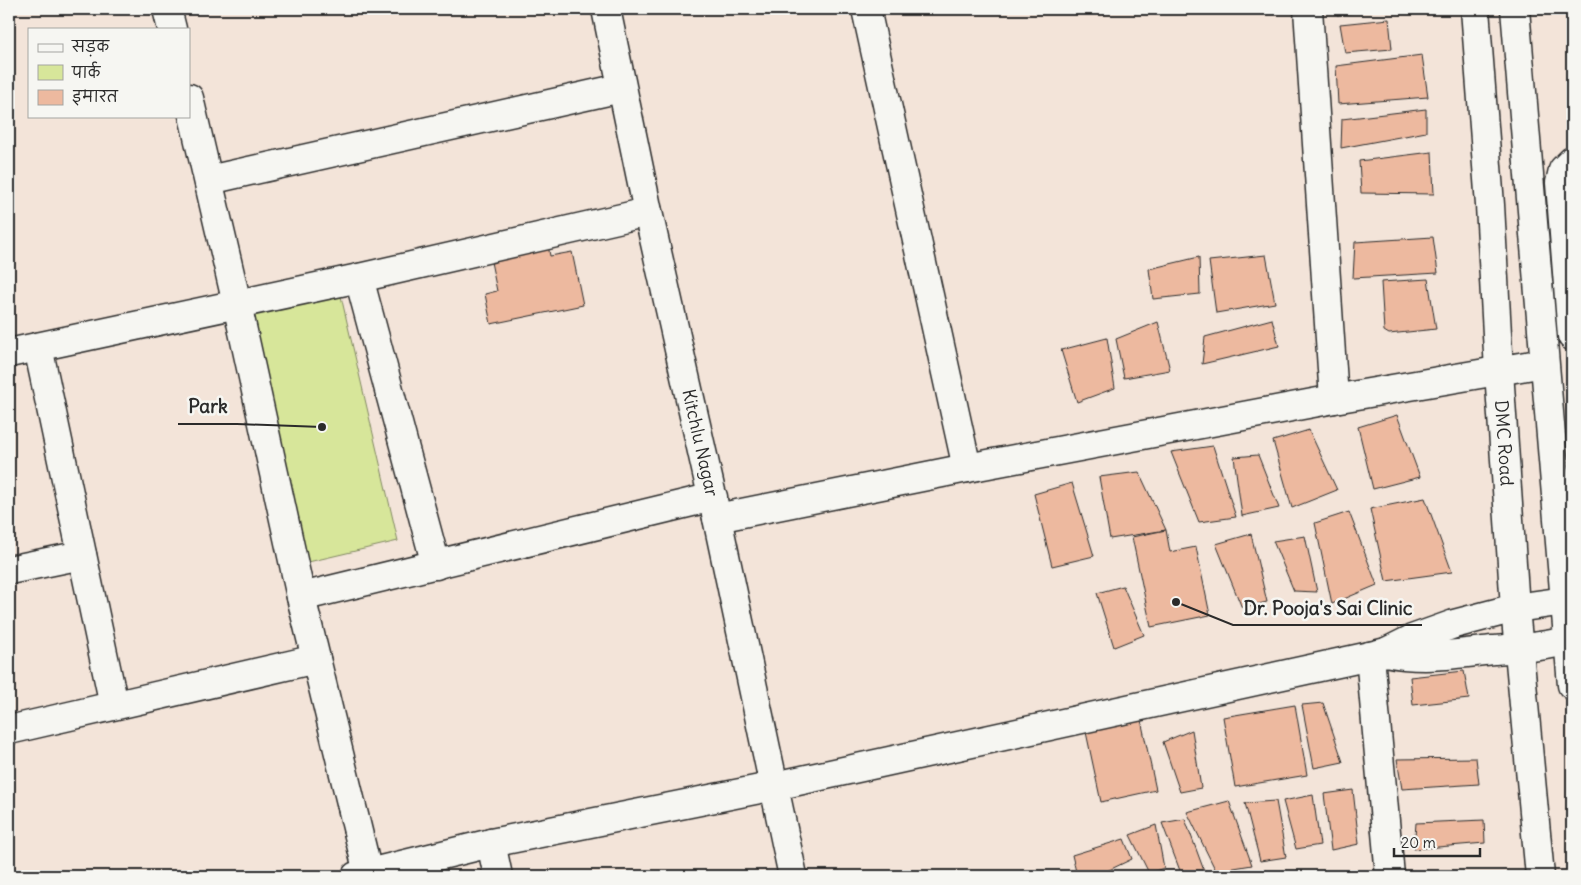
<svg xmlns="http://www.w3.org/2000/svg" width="1581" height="885" font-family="Delius,'Playpen Sans Deva',sans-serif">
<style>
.green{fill:#d7e69a;stroke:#818862}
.building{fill:#edb99f;stroke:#2b2b2b}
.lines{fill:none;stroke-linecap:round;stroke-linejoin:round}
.minor-casing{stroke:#2b2b2b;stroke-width:31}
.minor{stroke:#f6f6f2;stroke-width:28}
.labels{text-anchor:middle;stroke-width:5;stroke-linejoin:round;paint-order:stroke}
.street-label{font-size:18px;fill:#2b2b2b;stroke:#f6f6f2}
.leader{fill:none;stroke:#2b2b2b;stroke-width:2}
.callout-dot{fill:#2b2b2b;stroke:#f6f6f2;stroke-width:2}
.callout-label{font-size:19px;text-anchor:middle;font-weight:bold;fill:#2b2b2b;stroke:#f6f6f2;stroke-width:5;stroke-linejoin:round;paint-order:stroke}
</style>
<rect width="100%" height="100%" fill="#f3e4d9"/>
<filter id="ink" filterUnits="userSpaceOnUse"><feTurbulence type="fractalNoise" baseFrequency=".02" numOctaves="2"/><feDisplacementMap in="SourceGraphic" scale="10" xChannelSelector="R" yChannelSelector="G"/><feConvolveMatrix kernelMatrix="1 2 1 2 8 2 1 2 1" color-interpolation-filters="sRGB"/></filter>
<g filter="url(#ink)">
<!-- green -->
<path class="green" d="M340,292L398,541L304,563L246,314Z"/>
<!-- building -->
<g class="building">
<path d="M1337,9H1378L1337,15Z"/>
<path d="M1389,19L1392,49L1345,53L1340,24Z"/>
<path d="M1422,55L1428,97L1338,104L1336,66Z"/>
<path d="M1426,109V132L1341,148L1342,119Z"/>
<path d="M1432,152L1434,194L1361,193L1359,161Z"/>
<path d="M1433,237L1438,273L1353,278L1355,242Z"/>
<path d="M548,245L550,256L572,252L583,305L491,324L485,294L497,291L490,257Z"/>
<path d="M1266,255L1275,303L1216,313L1209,261Z"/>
<path d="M1199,257L1200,294L1153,299L1149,269Z"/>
<path d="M1428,279L1436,329L1389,334L1384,331L1381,282Z"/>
<path d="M1272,319L1279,346L1202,364L1205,337Z"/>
<path d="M1158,322L1170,370L1124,378L1116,339Z"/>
<path d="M1107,338L1115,388L1077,402L1061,350Z"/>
<path d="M1397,415L1420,477L1373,489L1358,427Z"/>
<path d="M1309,430L1337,490L1292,508L1273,441Z"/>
<path d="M1213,446L1236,517L1199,522L1171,452Z"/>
<path d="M1258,455L1279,508L1242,516L1234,457Z"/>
<path d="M1139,472L1166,530L1110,539L1099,477Z"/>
<path d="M1072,483L1094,556L1052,566L1034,494Z"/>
<path d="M1425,498L1452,572L1386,581L1370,509Z"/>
<path d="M1349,512L1377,585L1332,604L1315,523Z"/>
<path d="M1166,530L1170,552L1196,547L1210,615L1151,627L1132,537Z"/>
<path d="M1251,534L1267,602L1242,608L1216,544Z"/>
<path d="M1305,536L1317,592L1294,591L1273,541Z"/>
<path d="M1123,586L1144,635L1114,647L1097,593Z"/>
<path d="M1464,671L1469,699L1413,705L1410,677Z"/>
<path d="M1323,703L1343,762L1314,768L1302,705Z"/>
<path d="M1295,705L1307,775L1235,787L1223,717Z"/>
<path d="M1141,720L1156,790L1101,802L1086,732Z"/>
<path d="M1192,730L1201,788L1180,792L1163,742Z"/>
<path d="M1476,758L1479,784L1402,789L1397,759Z"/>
<path d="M1353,790L1359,844L1331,850L1324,794Z"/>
<path d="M1313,795L1320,845L1296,849L1283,801Z"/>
<path d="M1229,801L1252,865L1216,871L1187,812Z"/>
<path d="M1276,801L1286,857L1260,861L1245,803Z"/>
<path d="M1185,819L1206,876H1182L1162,823Z"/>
<path d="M1484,820L1485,843L1414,849L1416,823Z"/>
<path d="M1156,825L1164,868L1149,873L1130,835Z"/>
<path d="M1124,839L1132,859L1107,871L1109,876H1077L1072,855Z"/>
</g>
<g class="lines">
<defs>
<g id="minor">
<path d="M167,9L172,29"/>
<path id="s1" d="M606,9L648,212L717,518L793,876"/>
<path d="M866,9L967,468"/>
<path d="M1308,9L1334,399L1544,363"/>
<path id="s2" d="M1475,9L1490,205L1499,371L1515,608L1540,876"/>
<path d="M1515,9L1572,685"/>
<path d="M189,98L237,304L301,597L368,873"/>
<path d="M1572,161L1563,170L1560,183L1572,336"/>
<path d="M209,180L621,88"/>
<path d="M359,278L436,565"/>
<path d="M38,347L114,705"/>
<path d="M9,353L359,278L648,212"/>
<path d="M717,518L967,468L1334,399"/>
<path d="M9,570L82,555"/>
<path d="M301,597L713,497"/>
<path d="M1386,652C1422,660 1457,654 1493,650C1519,648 1547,647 1572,639"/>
<path d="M1370,656L1390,876"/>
<path d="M9,730L316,659"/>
<path d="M491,843L498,876"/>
<path d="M356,876L491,843L775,786L1370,656L1386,652L1412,639L1454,624L1515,608L1572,600"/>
</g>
</defs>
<!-- minor casing -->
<use href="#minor" class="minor-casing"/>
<!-- minor -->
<use href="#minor" class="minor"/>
</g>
</g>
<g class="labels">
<!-- street labels -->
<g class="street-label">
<text dy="6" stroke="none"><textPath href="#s1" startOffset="444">Kitchlu Nagar</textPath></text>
<text dy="6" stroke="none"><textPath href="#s2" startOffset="435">DMC Road</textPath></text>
</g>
</g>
<!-- callouts -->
<path class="leader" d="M322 427L237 424H178M1176 602L1233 625H1422"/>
<g class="callout-dot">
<circle cx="322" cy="427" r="5"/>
<circle cx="1176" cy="602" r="5"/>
</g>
<g class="callout-label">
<text x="208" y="413">Park</text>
<text x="1328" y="615">Dr. Pooja's Sai Clinic</text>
</g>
<!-- margin -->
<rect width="1581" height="885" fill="none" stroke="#f6f6f2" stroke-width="30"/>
<rect x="15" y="15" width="1551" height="855" fill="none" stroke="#2b2b2b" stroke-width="2" filter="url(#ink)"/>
<!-- legend -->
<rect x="28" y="28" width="162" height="90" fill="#f6f6f2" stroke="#a5a5a2"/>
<rect x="38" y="44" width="25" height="8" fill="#f6f6f2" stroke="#a5a5a2"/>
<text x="72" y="52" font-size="15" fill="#2b2b2b">सड़क</text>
<rect x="38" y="65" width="25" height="15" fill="#d7e69a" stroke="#a5a5a2"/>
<text x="72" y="78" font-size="15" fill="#2b2b2b">पार्क</text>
<rect x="38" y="90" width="25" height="15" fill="#edb99f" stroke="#a5a5a2"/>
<text x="72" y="102" font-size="15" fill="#2b2b2b">इमारत</text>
<!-- scale -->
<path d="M1394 848v8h86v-8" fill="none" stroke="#2b2b2b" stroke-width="2.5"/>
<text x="1401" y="848" font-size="15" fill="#2b2b2b" stroke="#f6f6f2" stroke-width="4" paint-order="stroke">20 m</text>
</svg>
